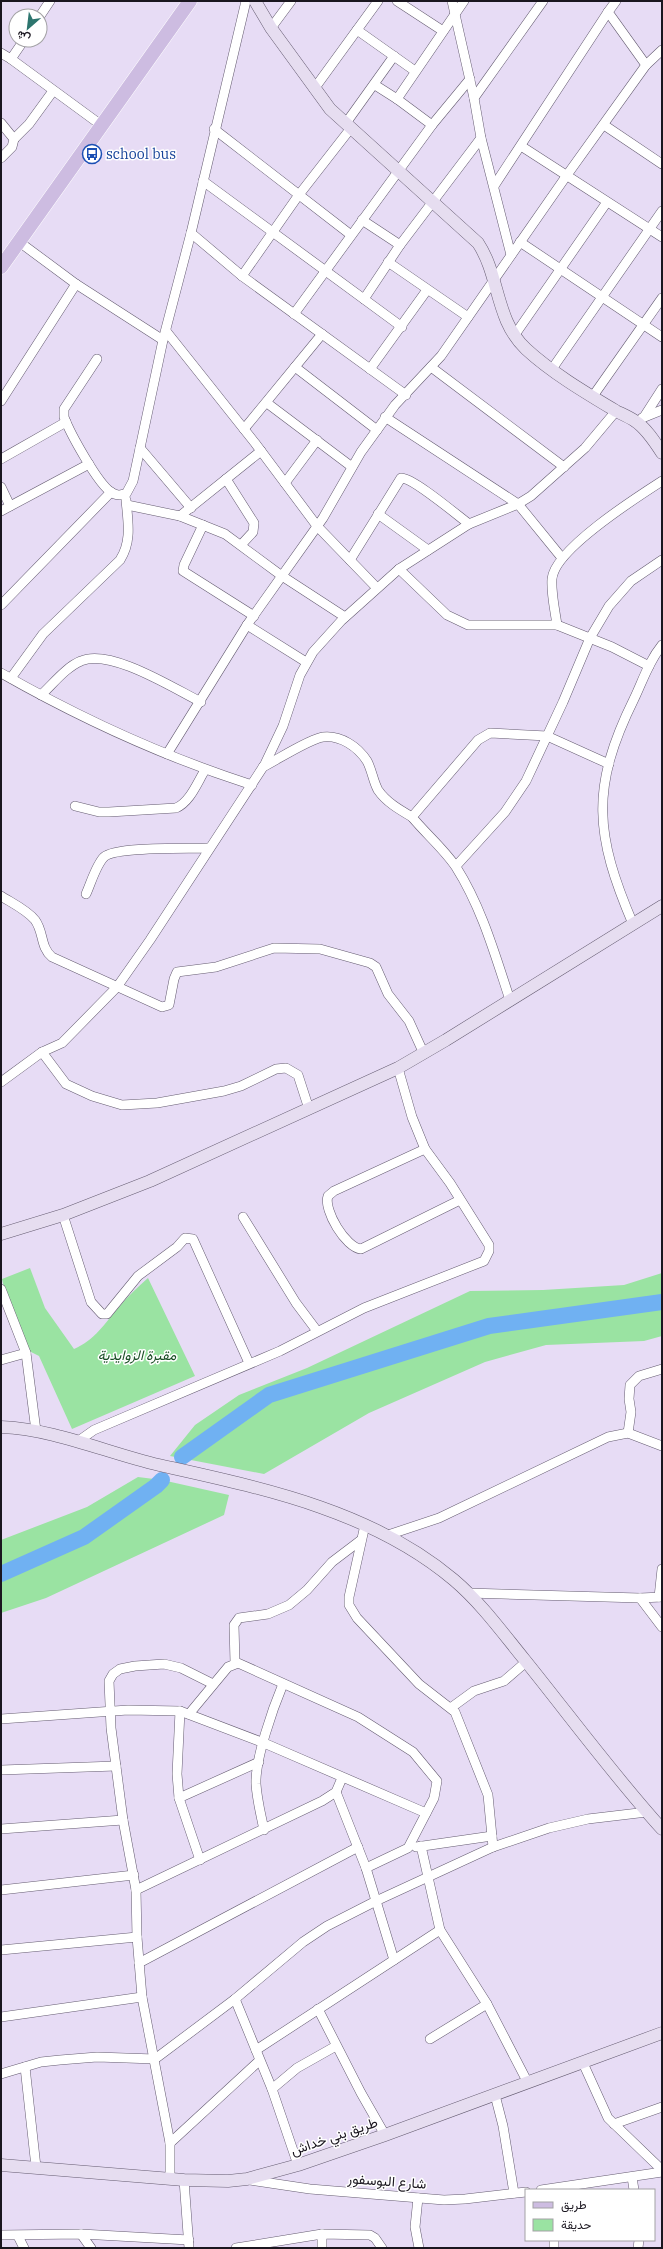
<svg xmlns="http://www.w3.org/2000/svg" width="663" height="2249" font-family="'IBM Plex Serif',Vazirmatn,serif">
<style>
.green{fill:#9ae3a2}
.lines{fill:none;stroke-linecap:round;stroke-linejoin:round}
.river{stroke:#70b1f2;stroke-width:16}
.street-casing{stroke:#655c71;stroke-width:10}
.secondary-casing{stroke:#655c71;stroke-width:13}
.primary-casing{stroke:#fff;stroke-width:15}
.street{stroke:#fff;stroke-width:9}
.secondary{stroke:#e6ddf0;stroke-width:12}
.primary{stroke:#cdbce1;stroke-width:14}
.labels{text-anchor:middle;stroke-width:3;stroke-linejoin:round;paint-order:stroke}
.transit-label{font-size:14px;fill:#164399;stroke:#fff;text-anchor:start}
.park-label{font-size:14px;font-style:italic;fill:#1a4e25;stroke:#fff}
.street-label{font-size:14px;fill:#1a161f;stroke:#fff}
</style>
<rect width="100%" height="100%" fill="#e7dcf5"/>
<!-- green -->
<g class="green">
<path d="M30,1268L45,1308L74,1349C95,1340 104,1324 119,1307C128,1296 138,1287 148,1278L195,1376L72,1429L39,1356L27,1350L9,1309L2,1279Z"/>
<path d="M662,1273V1336L644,1341L546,1345L485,1362L369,1413L264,1474L170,1456L195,1425L239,1395L307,1368L470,1291L543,1290L624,1285Z"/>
<path d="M138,1477L162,1480L229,1495L224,1515L46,1598L1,1613V1540L87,1507Z"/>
</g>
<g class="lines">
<!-- river -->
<g class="river">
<path d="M182,1457L269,1395L489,1326L662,1302"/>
<path d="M1,1574L84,1537L156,1486L162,1480"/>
</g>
<defs>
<g id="street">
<path d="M397,1L443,31"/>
<path d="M452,1L474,98L481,138L511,255"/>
<path d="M616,1L608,12L646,65"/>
<path d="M40,16L50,1"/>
<path d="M271,28L291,1"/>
<path d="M357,30L415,71"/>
<path d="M24,40L11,59L101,125"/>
<path d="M1,53L11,59"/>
<path d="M375,85L397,99L464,1"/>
<path d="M314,89L378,1"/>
<path d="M474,98L543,1"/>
<path d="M397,99L432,125"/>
<path d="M1,123L14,139L12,147L1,158"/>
<path d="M346,123L394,56"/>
<path d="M604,125L662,164"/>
<path d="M214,129L351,235"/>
<path d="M14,139L29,124L53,91"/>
<path d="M521,146L662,237"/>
<path d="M203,181L402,327"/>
<path d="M494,186L608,12"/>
<path d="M362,220L400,245"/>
<path d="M191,233L242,276L406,395"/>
<path d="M18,241L76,284L163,340"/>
<path d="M520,242L662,337"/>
<path d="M388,262L468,317"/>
<path d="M242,276L298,196L351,128"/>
<path d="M364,299L400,245L481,138"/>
<path d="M294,314L432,125L470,79"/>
<path d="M166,331L255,443L317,526L376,587"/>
<path d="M514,336L607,202"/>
<path d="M97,359L64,409V417C70,433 98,484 111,492C116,496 121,495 126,494L133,481L163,340L191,233L246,1"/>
<path d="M295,367L377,430"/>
<path d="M431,367L564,467"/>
<path d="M370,369L427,290"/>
<path d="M552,369L662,211"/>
<path d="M593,396L662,298"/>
<path d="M1,401L76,284"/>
<path d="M267,403L352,467"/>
<path d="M385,417L518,504L562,558"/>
<path d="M644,417L662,389"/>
<path d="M642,418L662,410"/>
<path d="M244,429L322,334"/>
<path d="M140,448L191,508"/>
<path d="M1,459L66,422"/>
<path d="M226,479L254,523L253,532L241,545"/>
<path d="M285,483L317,440"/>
<path d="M1,487L10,506"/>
<path d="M127,505L180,516L225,534L282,576L345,617"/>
<path d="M1,511L89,464"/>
<path d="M378,514L428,550"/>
<path d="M180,516L261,451"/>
<path d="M203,525L184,565L183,571L254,616"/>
<path d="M350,560L401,478C412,477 457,515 469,524"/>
<path d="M399,569L447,615L468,625H557L612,647L649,666"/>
<path d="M1,605L111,492"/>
<path d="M247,625L306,662"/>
<path d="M557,625C555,610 551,594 552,579C554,550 637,497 662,481"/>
<path d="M1,673C80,718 165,757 252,785"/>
<path d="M11,678L43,634L120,560C132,541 128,522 126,500"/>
<path d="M41,695C53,684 66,667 81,661C110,648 173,688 201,702"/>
<path d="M167,754L247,625L323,518L361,452L395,405L441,356L567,175L646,65L662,50"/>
<path d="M263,767C277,760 309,739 323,737C341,735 358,747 367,761C372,770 373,781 378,790C386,802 400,810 412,817"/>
<path d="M75,806L99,812H109L176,808C190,802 197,783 205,770"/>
<path d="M456,866L505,812L526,781L563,702L590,638L609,606L631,581L662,560"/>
<path d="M86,894C91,883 96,865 104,857C116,846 189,849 209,848"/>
<path d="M1,896C12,903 27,910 35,920C44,932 40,947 52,957L162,1007L169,1005L174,979L177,972L216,967L274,948L320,949L370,963L376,967L388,994L409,1021L424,1054"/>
<path d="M633,924C595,835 590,788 634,699C643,680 649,661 662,645"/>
<path d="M510,1000C495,955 482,908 456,867C444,849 426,834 412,817L478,740L490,733L547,736L609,764"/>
<path d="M42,1052L66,1084L92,1096L122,1105L157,1103L224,1091L241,1086L276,1069L286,1068L298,1075L309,1109"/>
<path d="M1,1082L42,1052L62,1043L117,987L150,940L265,764L283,726L300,675L313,652L341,621L399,569L469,524L518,504L531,496L585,448L616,411"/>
<path d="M425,1149L334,1191L328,1196C323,1210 346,1248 361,1249L460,1200"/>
<path d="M63,1215L91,1302L102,1314H107L138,1276L177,1247L185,1238L193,1239L249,1363"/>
<path d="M243,1217L296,1303L317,1331"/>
<path d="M1,1289L26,1353L36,1431"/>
<path d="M1,1360L26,1353"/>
<path d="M628,1433L631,1412L629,1399L630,1385L639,1376L662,1369"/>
<path d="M77,1442L94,1430L280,1351L364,1308L484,1261L489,1251V1245L450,1183L425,1149L412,1117L398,1068"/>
<path d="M365,1525L349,1597V1605L357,1618L419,1684L455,1712L488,1795L493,1847"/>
<path d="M388,1535L439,1518L608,1437L628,1433L662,1446"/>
<path d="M468,1593L640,1598L662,1597"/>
<path d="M659,1597L662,1569"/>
<path d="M640,1598L662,1627"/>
<path d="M235,1663L234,1625L239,1618L268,1614L289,1605L307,1590L332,1562L361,1540"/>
<path d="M452,1707L474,1691L504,1681L526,1662"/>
<path d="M180,1711L177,1774L179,1798L200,1860"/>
<path d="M189,1714L228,1667L238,1663L358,1717L413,1752L437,1781L434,1798L408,1848L366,1868"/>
<path d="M1,1719L128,1710L180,1711L264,1743L426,1813"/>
<path d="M1,1770L116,1766"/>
<path d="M336,1792L366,1868L394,1960"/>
<path d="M179,1798L259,1762"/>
<path d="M1,1829L123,1820"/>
<path d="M264,1830C261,1815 257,1800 256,1784C255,1759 273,1708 283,1684"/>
<path d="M421,1846L440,1930L487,2004L528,2083"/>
<path d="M416,1847L492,1836"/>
<path d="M1,1890L134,1875"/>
<path d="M136,1890L322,1801L336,1792L342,1778"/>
<path d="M1,1950L137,1937"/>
<path d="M139,1963L358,1847"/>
<path d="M235,1999L272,2089L298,2165"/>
<path d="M318,2009L361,2093L385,2135"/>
<path d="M1,2017L142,1997"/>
<path d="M430,2039L487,2004"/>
<path d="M256,2050L440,1930"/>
<path d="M583,2063L608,2118L662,2170"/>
<path d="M25,2067L36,2167"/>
<path d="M1,2074L41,2062L60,2060L97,2057L155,2059L235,1999L303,1942L327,1926L376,1901L493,1847L549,1828L588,1819L647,1812"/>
<path d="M272,2089L297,2068L336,2046"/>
<path d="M495,2095L503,2126L514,2193"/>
<path d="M614,2124L662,2107"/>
<path d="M170,2143L259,2061"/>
<path d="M632,2177L634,2190"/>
<path d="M170,2179V2143L142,1997L137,1937L136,1890L123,1820L111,1728L109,1681L113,1674L120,1669L135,1666L164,1664L181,1668L213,1684"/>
<path d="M184,2180L189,2248"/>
<path d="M250,2180L310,2189L444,2200L465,2199L526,2192"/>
<path d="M541,2190L662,2172"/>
<path d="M418,2198L415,2227L419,2248"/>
<path d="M81,2234L91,2248"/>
<path d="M1,2235L81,2234L189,2240"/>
<path d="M18,2236L24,2248"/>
<path d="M236,2248L322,2234L370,2235L375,2238L382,2248"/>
<path d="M322,2248V2234"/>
<path d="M554,2248V2240"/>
<path d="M638,2248L639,2240"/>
</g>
<g id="secondary">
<path d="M255,1L271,28L330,109L478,243C500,276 495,320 526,349C552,373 586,393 616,411C622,414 629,417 635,421C646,428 655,442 662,453"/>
<path d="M1,1234L63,1215L150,1181L398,1068L446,1040L662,906"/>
<path d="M1,1427C55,1429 107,1453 159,1465C262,1488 371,1510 454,1580C481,1603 502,1632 524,1659C570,1716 613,1775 662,1829"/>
<path d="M1,2165L184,2180L228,2181L247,2179L298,2165L385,2135L662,2033"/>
</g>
<path id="primary" d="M1,267L190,1"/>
</defs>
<!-- street casing -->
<use href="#street" class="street-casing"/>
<!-- secondary casing -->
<use href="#secondary" class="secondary-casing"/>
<!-- primary casing -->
<use href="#primary" class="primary-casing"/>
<!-- street -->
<use href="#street" class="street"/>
<!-- secondary -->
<use href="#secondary" class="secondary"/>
<!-- primary -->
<use href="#primary" class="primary"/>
</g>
<!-- icons -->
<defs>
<symbol id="bus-ring" viewBox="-11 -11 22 22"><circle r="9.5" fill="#fff" stroke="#1a4fb4" stroke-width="1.5"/><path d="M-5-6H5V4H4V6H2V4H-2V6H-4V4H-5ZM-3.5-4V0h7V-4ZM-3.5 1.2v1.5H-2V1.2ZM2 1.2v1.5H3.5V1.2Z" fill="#1a4fb4"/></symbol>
</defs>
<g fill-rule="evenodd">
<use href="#bus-ring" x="81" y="143" width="22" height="22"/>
</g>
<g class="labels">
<!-- transit labels -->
<g class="transit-label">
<text x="106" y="159">school bus</text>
</g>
<!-- park labels -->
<g class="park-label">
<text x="137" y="1360">مقبرة الزوايدية</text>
</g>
<!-- street labels -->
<g class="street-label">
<text transform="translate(334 2136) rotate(-19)" y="5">طريق بني خداش</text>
<text transform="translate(387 2181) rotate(4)" y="5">شارع البوسفور</text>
</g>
</g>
<!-- border -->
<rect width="663" height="2249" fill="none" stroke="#1a161f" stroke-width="4"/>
<!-- legend -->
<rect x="525" y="2189" width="130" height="52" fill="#ffffff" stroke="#a3a2a5"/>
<rect x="533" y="2202" width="20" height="6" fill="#cdbce1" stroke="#a3a2a5"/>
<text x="561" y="2209" font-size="12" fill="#1a161f">طريق</text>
<rect x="533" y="2219" width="20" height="12" fill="#9ae3a2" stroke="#a3a2a5"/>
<text x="561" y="2229" font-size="12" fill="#1a161f">حديقة</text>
<!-- north arrow -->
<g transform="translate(28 28) rotate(208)"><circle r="19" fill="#ffffff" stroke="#a3a2a5"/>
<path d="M0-3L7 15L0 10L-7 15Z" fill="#2d756e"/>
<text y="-6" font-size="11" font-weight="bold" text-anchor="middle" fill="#1a161f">ش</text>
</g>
</svg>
